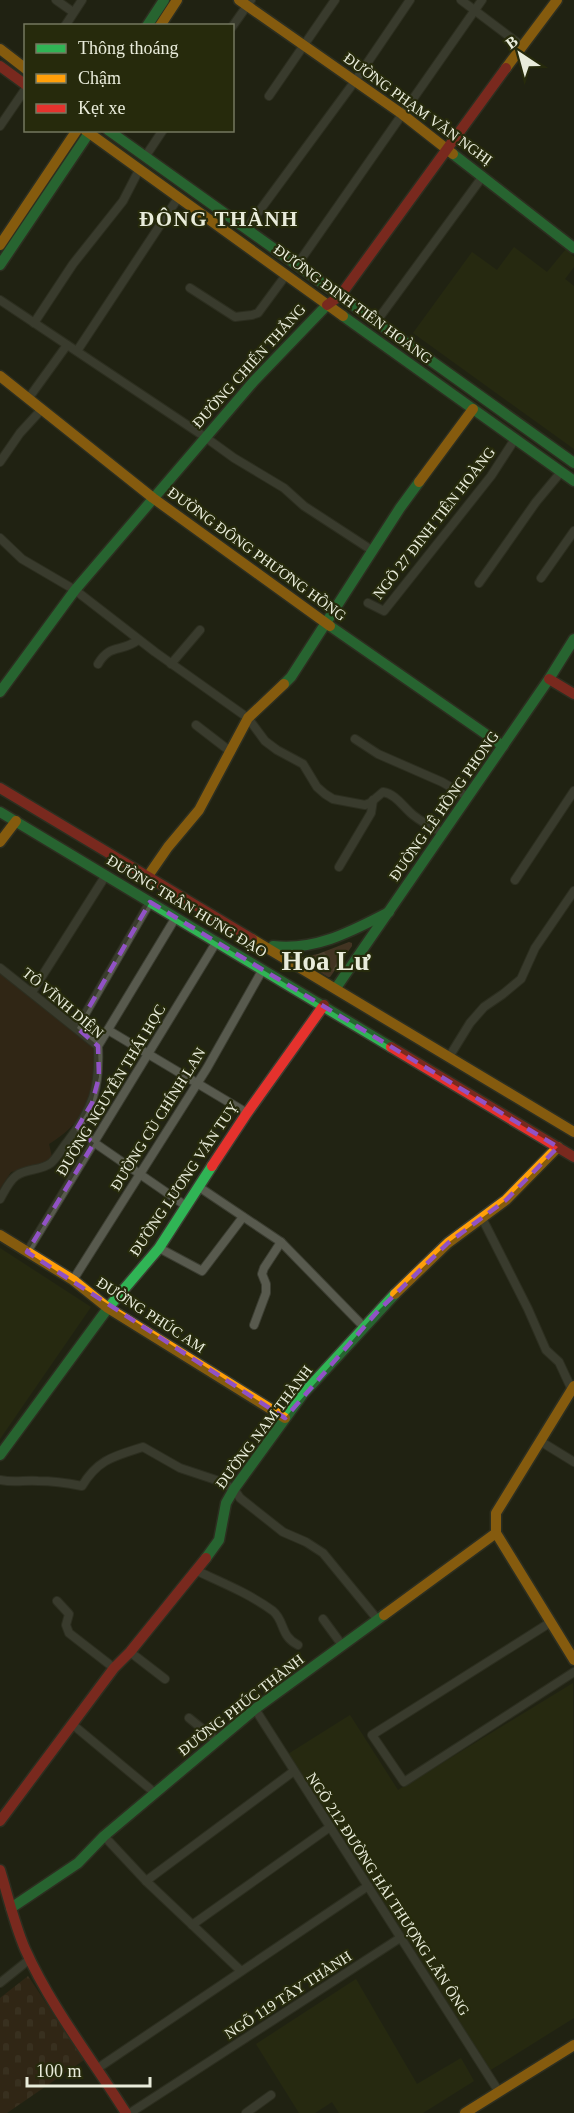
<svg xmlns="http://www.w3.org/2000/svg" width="574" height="2113" font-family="Georgia,serif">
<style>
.built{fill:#2d320f}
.forest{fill:url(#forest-firs)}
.cemetery{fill:url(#cemetery-stones)}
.pitch{fill:#442b1a}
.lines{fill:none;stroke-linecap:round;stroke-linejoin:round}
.street-casing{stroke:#3b3d31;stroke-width:10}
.fast-casing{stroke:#3b3d31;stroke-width:13}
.slow-casing{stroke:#3b3d31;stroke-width:13}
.jam-casing{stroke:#3b3d31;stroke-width:13}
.street{stroke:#585a4e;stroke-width:8}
.fast{stroke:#30b455;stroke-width:10}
.slow{stroke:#ff9f0a;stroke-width:10}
.jam{stroke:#e5322d;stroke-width:10}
.marked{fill:none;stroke:#9152c5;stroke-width:4.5;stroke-dasharray:12 8;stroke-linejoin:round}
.labels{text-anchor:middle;stroke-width:4.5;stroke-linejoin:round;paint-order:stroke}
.street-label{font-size:15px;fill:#e9ecdb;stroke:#262a0c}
.district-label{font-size:21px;font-weight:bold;letter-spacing:1.5px;fill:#e9ecdb;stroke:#262a0c}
.town-label{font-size:27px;font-weight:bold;fill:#e9ecdb;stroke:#262a0c}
</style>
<defs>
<pattern id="forest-firs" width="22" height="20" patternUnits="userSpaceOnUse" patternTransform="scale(1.5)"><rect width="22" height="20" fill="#6b4b36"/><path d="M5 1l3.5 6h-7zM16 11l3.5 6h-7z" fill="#806552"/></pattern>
<pattern id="cemetery-stones" width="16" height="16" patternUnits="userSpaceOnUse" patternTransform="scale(1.5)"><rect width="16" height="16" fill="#442b1a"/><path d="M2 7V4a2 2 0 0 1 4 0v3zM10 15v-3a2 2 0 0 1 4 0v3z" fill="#564030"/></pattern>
</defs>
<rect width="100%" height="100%" fill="#212313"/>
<!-- built -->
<g class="built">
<path d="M514,247L547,272L566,249L574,257V267L565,279L574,286V449L413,333L472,252L497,270Z"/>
<path d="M0,1248L91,1307L0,1439Z"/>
<path d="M573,1683L574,2018L489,2071L331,1818L328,1819L288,1754L350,1715L398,1790Z"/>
<path d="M356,1979L417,2084L461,2058L474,2081L423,2113H339L332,2102L315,2113H299L256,2044Z"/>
</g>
<!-- forest -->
<path class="forest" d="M349,942L352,943V946L330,977H328L297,958L318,954Z"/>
<!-- cemetery -->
<path class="cemetery" d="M28,1976L84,2060L7,2113H0V1998Z"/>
<!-- pitch -->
<path class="pitch" d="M0,974L96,1048L94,1051C100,1092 84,1123 49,1144L52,1157L45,1164L11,1172L0,1189Z"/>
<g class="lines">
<defs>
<g id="street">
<path d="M56,0L73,12"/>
<path d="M461,0L522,46"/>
<path d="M65,26L82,0"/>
<path d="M232,27L251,0"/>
<path d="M269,96L335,0"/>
<path d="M0,126L26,88"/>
<path d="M145,157L163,130"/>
<path d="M246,229L355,81L410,0"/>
<path d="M297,265L482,0"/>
<path d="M190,288L235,317L252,315L258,313L286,275"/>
<path d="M0,300L205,437L234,458L284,488L304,506L373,551"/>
<path d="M376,322L483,176"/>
<path d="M34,323L73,264L123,201L139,170"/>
<path d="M77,351L178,198"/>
<path d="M28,399L67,345"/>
<path d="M0,462L20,433L42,409"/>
<path d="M0,538L22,559L75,590L155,652L248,718L265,741L277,750L303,764L317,787L325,794L333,799L365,805L370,803L383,792C396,794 403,807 413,815C423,823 433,828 443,833"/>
<path d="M541,578L574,531"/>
<path d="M479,583L536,502L561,472"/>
<path d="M368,603L384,611L491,476L515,439"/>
<path d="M98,664C110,643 121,653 138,640"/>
<path d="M171,664L200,630"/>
<path d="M196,725L231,752"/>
<path d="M355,739L378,754L442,782L468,797"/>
<path d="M339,867L371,813L373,800"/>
<path d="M515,880L574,791"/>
<path d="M0,968L98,1046C100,1088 93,1108 68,1141C62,1148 57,1158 51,1163C41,1171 26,1168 16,1176C9,1181 4,1192 0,1199"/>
<path d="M32,992L106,875"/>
<path d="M77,1028L150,902"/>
<path d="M108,1030L247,1113"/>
<path d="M98,1046L176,917"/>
<path d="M449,1057L470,1023L484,1007L503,994L521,979L535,948L574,891"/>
<path d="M76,1130L186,1206"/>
<path d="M199,1187L281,1242L364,1327"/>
<path d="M482,1218L528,1309L546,1350L559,1362L572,1390"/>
<path d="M159,1248L202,1271L243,1217"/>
<path d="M27,1252L217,941"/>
<path d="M73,1280L207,1068L263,969"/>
<path d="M254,1325L266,1293V1284L262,1274L264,1268L281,1242"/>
<path d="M540,1441L574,1462"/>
<path d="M0,1480C15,1483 24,1480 38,1481C53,1481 67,1483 82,1486C98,1459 115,1456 143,1447L180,1468L216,1480L234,1489L240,1498L283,1532L306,1542L323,1553L378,1620"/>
<path d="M197,1571C223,1583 250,1594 273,1611C285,1621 280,1636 298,1645"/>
<path d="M57,1601L69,1614L66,1625L69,1633L114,1668"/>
<path d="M323,1619L342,1645"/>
<path d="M551,1622L372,1735L404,1782L574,1672"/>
<path d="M130,1652L165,1679"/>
<path d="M255,1709L499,2092"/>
<path d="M189,1718L216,1740"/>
<path d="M72,1724L155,1793"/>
<path d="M104,1836L146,1881L241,1971"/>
<path d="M146,1881L294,1771"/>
<path d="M192,1925L330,1827"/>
<path d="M0,1983L30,1959"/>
<path d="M98,2068L368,1886"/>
<path d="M130,2113L400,1938"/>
<path d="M246,2113L271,2095"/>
</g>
<g id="fast">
<path d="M147,26L164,0"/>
<path d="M108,130L574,463"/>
<path d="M453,154L574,248"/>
<path d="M0,265L91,130"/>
<path d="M343,316L574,481"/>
<path d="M330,626L503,746"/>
<path d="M284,684L291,677L400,508L419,482"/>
<path d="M0,692L75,590L254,381L327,305"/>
<path d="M0,812L391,1047"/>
<path d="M273,946C316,951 352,931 389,912"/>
<path d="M336,988L549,679L574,639"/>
<path d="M0,1455L108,1308L159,1248L212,1166"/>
<path d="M206,1558L219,1540L226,1503L234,1489L303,1394L395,1294"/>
<path d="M11,1908L78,1863L104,1836L255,1709L384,1615"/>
</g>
<g id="slow">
<path d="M239,0L402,114L453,154"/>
<path d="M160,26L177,0"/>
<path d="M0,49L26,69"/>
<path d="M506,68L557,0"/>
<path d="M85,130L343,316"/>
<path d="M0,245L77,130"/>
<path d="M0,376L153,498L330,626"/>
<path d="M419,482L473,409"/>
<path d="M0,842L16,821"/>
<path d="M148,876L168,847L199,810L248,718L284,684"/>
<path d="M252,939L574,1132"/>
<path d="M0,1235L73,1280L108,1308L285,1418"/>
<path d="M395,1294L448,1243L506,1200L558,1147"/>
<path d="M574,1386L496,1513V1533L574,1660"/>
<path d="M384,1615L496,1533"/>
<path d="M465,2113L574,2045"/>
</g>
<g id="jam">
<path d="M0,66L26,85"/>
<path d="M327,305L340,296L506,68"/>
<path d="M549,679L574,694"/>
<path d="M0,788L252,939"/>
<path d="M391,1047L574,1157"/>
<path d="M212,1166L247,1113L324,1005"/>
<path d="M0,1821L114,1668L130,1652L206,1558"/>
<path d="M0,1870C8,1896 14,1923 25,1949C51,2007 92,2059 126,2113"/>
</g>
</defs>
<!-- street casing -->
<use href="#street" class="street-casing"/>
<!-- fast casing -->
<use href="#fast" class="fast-casing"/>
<!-- slow casing -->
<use href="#slow" class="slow-casing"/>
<!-- jam casing -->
<use href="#jam" class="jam-casing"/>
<!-- street -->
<use href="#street" class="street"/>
<!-- fast -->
<use href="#fast" class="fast"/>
<!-- slow -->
<use href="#slow" class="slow"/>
<!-- jam -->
<use href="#jam" class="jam"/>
</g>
<!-- marked area -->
<path d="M0 0H574V2113H0ZM150,902L558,1147L506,1200L448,1243L378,1311L285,1418L27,1252L94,1143L76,1130L92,1103L99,1077L98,1046L77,1028Z" fill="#212313" fill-opacity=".55" fill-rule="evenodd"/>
<path class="marked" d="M150,902L558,1147L506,1200L448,1243L378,1311L285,1418L27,1252L94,1143L76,1130L92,1103L99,1077L98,1046L77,1028Z"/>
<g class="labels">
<!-- street labels -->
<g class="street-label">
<text transform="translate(418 109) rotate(36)" y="5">ĐƯỜNG PHẠM VĂN NGHỊ</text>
<text transform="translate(353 304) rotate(36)" y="5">ĐƯỚNG ĐINH TIÊN HOÀNG</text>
<text transform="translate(249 366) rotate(-48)" y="5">ĐƯỜNG CHIẾN THẮNG</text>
<text transform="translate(434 523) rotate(-52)" y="5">NGÕ 27 ĐINH TIÊN HOÀNG</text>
<text transform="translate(257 554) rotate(36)" y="5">ĐƯỜNG ĐÔNG PHƯƠNG HỒNG</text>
<text transform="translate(444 806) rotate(-55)" y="5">ĐUỜNG LÊ HỒNG PHONG</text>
<text transform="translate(187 906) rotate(31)" y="5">ĐƯỜNG TRÂN HƯNG ĐẠO</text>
<text transform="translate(63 1003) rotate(40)" y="5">TÔ VĨNH DIỆN</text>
<text transform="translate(111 1090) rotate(-59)" y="5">ĐƯỜNG NGUYỄN THÁI HỌC</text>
<text transform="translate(158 1119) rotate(-58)" y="5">ĐƯỜNG CÙ CHÍNH LAN</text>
<text transform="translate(184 1179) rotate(-56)" y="5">ĐƯỜNG LƯƠNG VĂN TUỴ</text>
<text transform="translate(151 1315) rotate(33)" y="5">ĐƯỜNG PHÚC AM</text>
<text transform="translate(264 1427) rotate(-53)" y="5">ĐƯỜNG NAM THÀNH</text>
<text transform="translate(241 1705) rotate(-38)" y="5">ĐƯỜNG PHÚC THÀNH</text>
<text transform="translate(388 1894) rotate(57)" y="5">NGÕ 212 ĐƯỜNG HẢI THƯỢNG LÃN ÔNG</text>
<text transform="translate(288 1995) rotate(-33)" y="5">NGÕ 119 TÂY THÀNH</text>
</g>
<!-- district labels -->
<g class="district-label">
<text x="219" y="226">ĐÔNG THÀNH</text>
</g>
<!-- town labels -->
<g class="town-label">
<text x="326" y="970">Hoa Lư</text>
</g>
</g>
<!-- legend -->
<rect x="24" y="24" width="210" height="108" fill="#262a0c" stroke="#74785f" stroke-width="1.5"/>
<rect x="36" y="44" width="30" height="9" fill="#30b455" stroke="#74785f" stroke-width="1.5"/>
<text x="78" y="54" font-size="18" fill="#e9ecdb">Thông thoáng</text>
<rect x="36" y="74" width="30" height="9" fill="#ff9f0a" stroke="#74785f" stroke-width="1.5"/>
<text x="78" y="84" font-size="18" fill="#e9ecdb">Chậm</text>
<rect x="36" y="104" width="30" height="9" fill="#e5322d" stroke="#74785f" stroke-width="1.5"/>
<text x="78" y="114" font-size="18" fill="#e9ecdb">Kẹt xe</text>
<!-- north arrow -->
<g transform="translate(520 54) rotate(324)" stroke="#262a0c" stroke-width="4.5" paint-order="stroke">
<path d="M0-4.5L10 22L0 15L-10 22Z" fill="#e9ecdb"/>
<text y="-9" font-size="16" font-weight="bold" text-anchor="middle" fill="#e9ecdb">B</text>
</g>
<!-- scale -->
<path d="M27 2077v9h123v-9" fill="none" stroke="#e9ecdb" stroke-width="3"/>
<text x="36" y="2077" font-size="18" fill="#e9ecdb" stroke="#262a0c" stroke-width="4.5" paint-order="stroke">100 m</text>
</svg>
